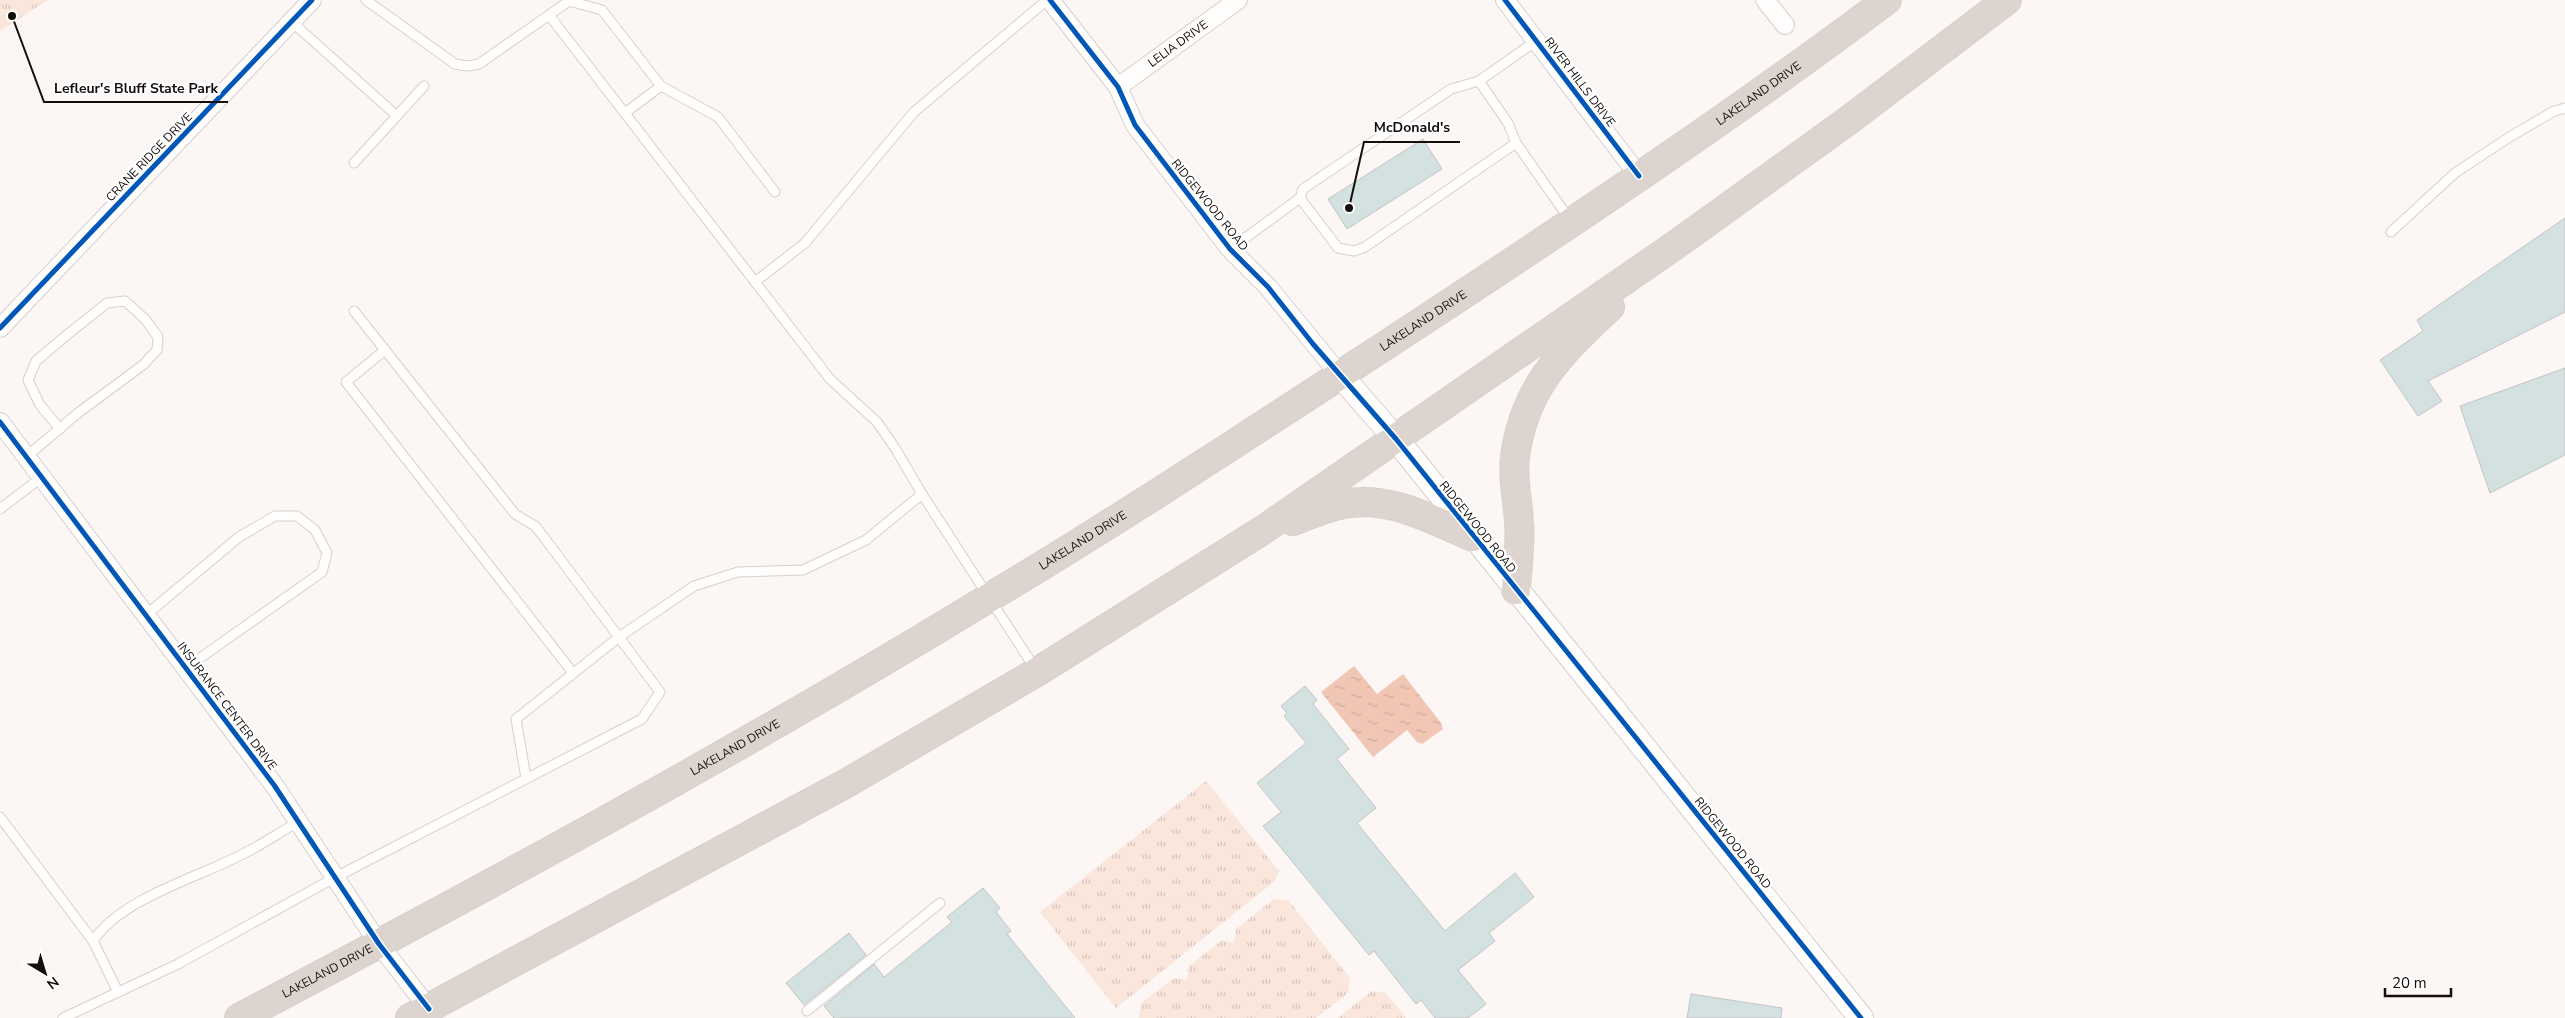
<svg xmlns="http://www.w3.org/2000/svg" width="2565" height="1018" font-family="'Nunito Sans',sans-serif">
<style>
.park{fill:url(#park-tufts)}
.water{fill:url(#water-ripples)}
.building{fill:#d4e1e1;stroke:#c3c4c4}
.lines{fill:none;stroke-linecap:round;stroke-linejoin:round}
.lane-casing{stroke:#d6d0ce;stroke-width:11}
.street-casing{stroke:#d6d0ce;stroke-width:20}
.secondary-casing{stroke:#d6d0ce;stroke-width:26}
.highway-casing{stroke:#d4d1cf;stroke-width:30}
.lane{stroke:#fffefd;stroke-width:9}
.street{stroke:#fffefd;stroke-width:18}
.secondary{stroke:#fffefd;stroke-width:24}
.highway{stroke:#ddd4cf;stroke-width:28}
.cycleway-casing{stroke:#fff;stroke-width:8}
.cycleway{stroke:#0057b8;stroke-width:5}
.labels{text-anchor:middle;stroke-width:5;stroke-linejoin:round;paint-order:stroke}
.street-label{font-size:12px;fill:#140f0c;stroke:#fff}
.leader{fill:none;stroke:#140f0c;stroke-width:2}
.callout-dot{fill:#140f0c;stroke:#fff;stroke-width:2}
.callout-label{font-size:14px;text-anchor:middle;font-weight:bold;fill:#140f0c;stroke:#fff;stroke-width:5;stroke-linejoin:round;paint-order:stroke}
</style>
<defs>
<pattern id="park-tufts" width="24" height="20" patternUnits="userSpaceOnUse" patternTransform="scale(1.25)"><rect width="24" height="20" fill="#fbe6dc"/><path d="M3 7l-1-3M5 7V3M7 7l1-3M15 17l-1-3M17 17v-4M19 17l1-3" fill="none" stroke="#d6c4bc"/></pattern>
<pattern id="water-ripples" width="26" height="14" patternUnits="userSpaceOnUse" patternTransform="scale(1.25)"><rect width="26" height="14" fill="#f1c6b4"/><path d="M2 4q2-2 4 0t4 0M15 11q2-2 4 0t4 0" fill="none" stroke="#cea99a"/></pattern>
</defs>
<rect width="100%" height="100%" fill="#fcf6f4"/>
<!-- park -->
<g class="park">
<path d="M0,0H48L0,31Z"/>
<path d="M1206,781L1279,871L1275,881L1116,1008L1040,912Z"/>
<path d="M1274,899L1288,900L1350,978L1348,993L1316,1018H1139L1141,1003L1174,978L1187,980L1189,966L1222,940L1234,943L1236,929Z"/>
<path d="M1372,991L1386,993L1406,1018H1338Z"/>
</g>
<!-- water -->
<path class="water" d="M1354,666L1377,694L1403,674L1441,723L1443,729L1422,744L1417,742L1407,730L1373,757L1321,692Z"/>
<!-- building -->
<g class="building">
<path d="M1423,139L1442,169L1347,229L1328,199Z"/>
<path d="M2565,218V312L2428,381L2442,401L2418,416L2380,360L2423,331L2417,320Z"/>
<path d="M2565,368V455L2490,493L2460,406Z"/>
<path d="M1305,686L1317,700L1313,704L1349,749L1337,759L1376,808L1357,823L1445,931L1515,873L1534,897L1489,933L1495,941L1458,970L1486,1004L1468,1018H1435L1421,1000L1416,1004L1374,951L1369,955L1263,826L1281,812L1257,783L1306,743L1284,716L1287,713L1281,706Z"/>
<path d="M983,888L1000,908L996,912L1011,931L1007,934L1075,1018H834L824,1006L874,964L884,977L952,922L947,917Z"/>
<path d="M849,933L866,955L804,1005L786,983Z"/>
<path d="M1691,994L1782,1008L1781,1018H1687Z"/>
</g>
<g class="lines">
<defs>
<g id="lane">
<path d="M366,0L455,64L467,66L479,64L549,15L830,379L877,422L895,448L922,494L1036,670"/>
<path d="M549,15L569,1L602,10L661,86"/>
<path d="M292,22L397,116"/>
<path d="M1479,81L1536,41"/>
<path d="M625,113L661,86L718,117L775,192"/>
<path d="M1516,143L1570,220"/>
<path d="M354,163L424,86"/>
<path d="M2391,232L2455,173L2508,138L2554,111L2565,108"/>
<path d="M1230,249L1300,198L1303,189L1451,89L1479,81L1508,123L1516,143L1365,247L1354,251L1338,248L1300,198"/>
<path d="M755,282L805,243L914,112L1047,0"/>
<path d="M385,350L346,382L573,673"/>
<path d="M26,457L78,413L143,365L157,350L158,337L145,319L125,301L107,303L68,334L36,361L28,380L40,405L60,429"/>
<path d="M0,509L42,477"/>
<path d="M146,615L239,537L275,516H297L315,530L327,553L322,572L186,668"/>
<path d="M526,778L516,719L619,637L694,586L738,572L803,570L866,540L922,494"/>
<path d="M0,817L93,941"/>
<path d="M118,992L93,941C121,898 200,877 245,853C263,844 280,832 298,822"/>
<path d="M807,1011L940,903"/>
<path d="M63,1018L178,964L334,878L642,719L660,692L543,536L535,526L515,514L354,311"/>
</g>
<g id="street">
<path d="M1050,0L1118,87L1135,125L1230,249L1268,287L1340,375"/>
<path d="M1505,0L1639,176"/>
<path d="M1765,0L1785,25"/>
<path id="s1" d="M1118,87L1238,0"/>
<path d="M0,328L312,0"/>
<path d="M0,422L274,785L379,944L429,1009"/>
</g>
<path id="secondary" d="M1340,375L1396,439L1861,1018"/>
<g id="highway">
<path d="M1293,521C1309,515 1327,507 1344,504C1390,495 1432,520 1473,537"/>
<path d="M1516,590C1517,568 1521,544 1519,522C1518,500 1512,480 1515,457C1524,387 1562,352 1610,307"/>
<path id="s2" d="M239,1018C491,885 743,748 987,599C1129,514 1268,422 1406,332C1569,225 1731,117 1887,0"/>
<path d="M410,1018L845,784L1037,672L1263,530L1674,246L1849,120L2007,0"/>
</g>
</defs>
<!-- lane casing -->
<use href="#lane" class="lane-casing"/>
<!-- street casing -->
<use href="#street" class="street-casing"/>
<!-- secondary casing -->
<use href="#secondary" class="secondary-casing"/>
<!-- highway casing -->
<use href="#highway" class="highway-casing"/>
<!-- lane -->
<use href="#lane" class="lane"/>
<!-- street -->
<use href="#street" class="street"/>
<!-- secondary -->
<use href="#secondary" class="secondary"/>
<!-- highway -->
<use href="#highway" class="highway"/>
<defs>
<g id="cycleway">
<path d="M1050,0L1118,87L1135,125L1230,249L1268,287L1313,344L1396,439L1861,1018"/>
<path d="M1505,0L1639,176"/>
<path d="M0,328L312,0"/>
<path d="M0,422L274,785L379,944L429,1009"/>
</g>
</defs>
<!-- cycleway casing -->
<use href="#cycleway" class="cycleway-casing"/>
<!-- cycleway -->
<use href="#cycleway" class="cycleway"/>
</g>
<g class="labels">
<!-- street labels -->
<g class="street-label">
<text dy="4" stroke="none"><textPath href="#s1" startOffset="74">LELIA DRIVE</textPath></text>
<text transform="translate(1580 82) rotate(53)" y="4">RIVER HILLS DRIVE</text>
<text dy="4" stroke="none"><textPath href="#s2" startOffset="1780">LAKELAND DRIVE</textPath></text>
<text transform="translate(149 157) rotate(-46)" y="4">CRANE RIDGE DRIVE</text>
<text transform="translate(1210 205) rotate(51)" y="4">RIDGEWOOD ROAD</text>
<text dy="4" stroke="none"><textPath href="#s2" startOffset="1375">LAKELAND DRIVE</textPath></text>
<text transform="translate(1478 527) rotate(51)" y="4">RIDGEWOOD ROAD</text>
<text dy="4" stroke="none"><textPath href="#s2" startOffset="970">LAKELAND DRIVE</textPath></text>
<text transform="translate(227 706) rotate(53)" y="4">INSURANCE CENTER DRIVE</text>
<text dy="4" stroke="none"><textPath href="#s2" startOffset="565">LAKELAND DRIVE</textPath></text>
<text transform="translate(1733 843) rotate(51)" y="4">RIDGEWOOD ROAD</text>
<text dy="4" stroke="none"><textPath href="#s2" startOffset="100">LAKELAND DRIVE</textPath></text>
</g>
</g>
<!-- callouts -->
<path class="leader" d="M12 16L44 102H228M1349 208L1364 142H1460"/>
<g class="callout-dot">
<circle cx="12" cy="16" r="5"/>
<circle cx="1349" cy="208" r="5"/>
</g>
<g class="callout-label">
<text x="136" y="93">Lefleur's Bluff State Park</text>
<text x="1412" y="132">McDonald's</text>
</g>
<!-- north arrow -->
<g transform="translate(45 973) rotate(142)" stroke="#ffffff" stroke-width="4" paint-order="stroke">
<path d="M0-4L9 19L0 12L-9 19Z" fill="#140f0c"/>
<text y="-8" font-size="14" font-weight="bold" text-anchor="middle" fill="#140f0c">N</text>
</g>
<!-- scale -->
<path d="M2385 988v8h66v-8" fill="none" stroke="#140f0c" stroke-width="2.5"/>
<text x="2392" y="988" font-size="15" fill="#140f0c" stroke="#ffffff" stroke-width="4" paint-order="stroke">20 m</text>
</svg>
